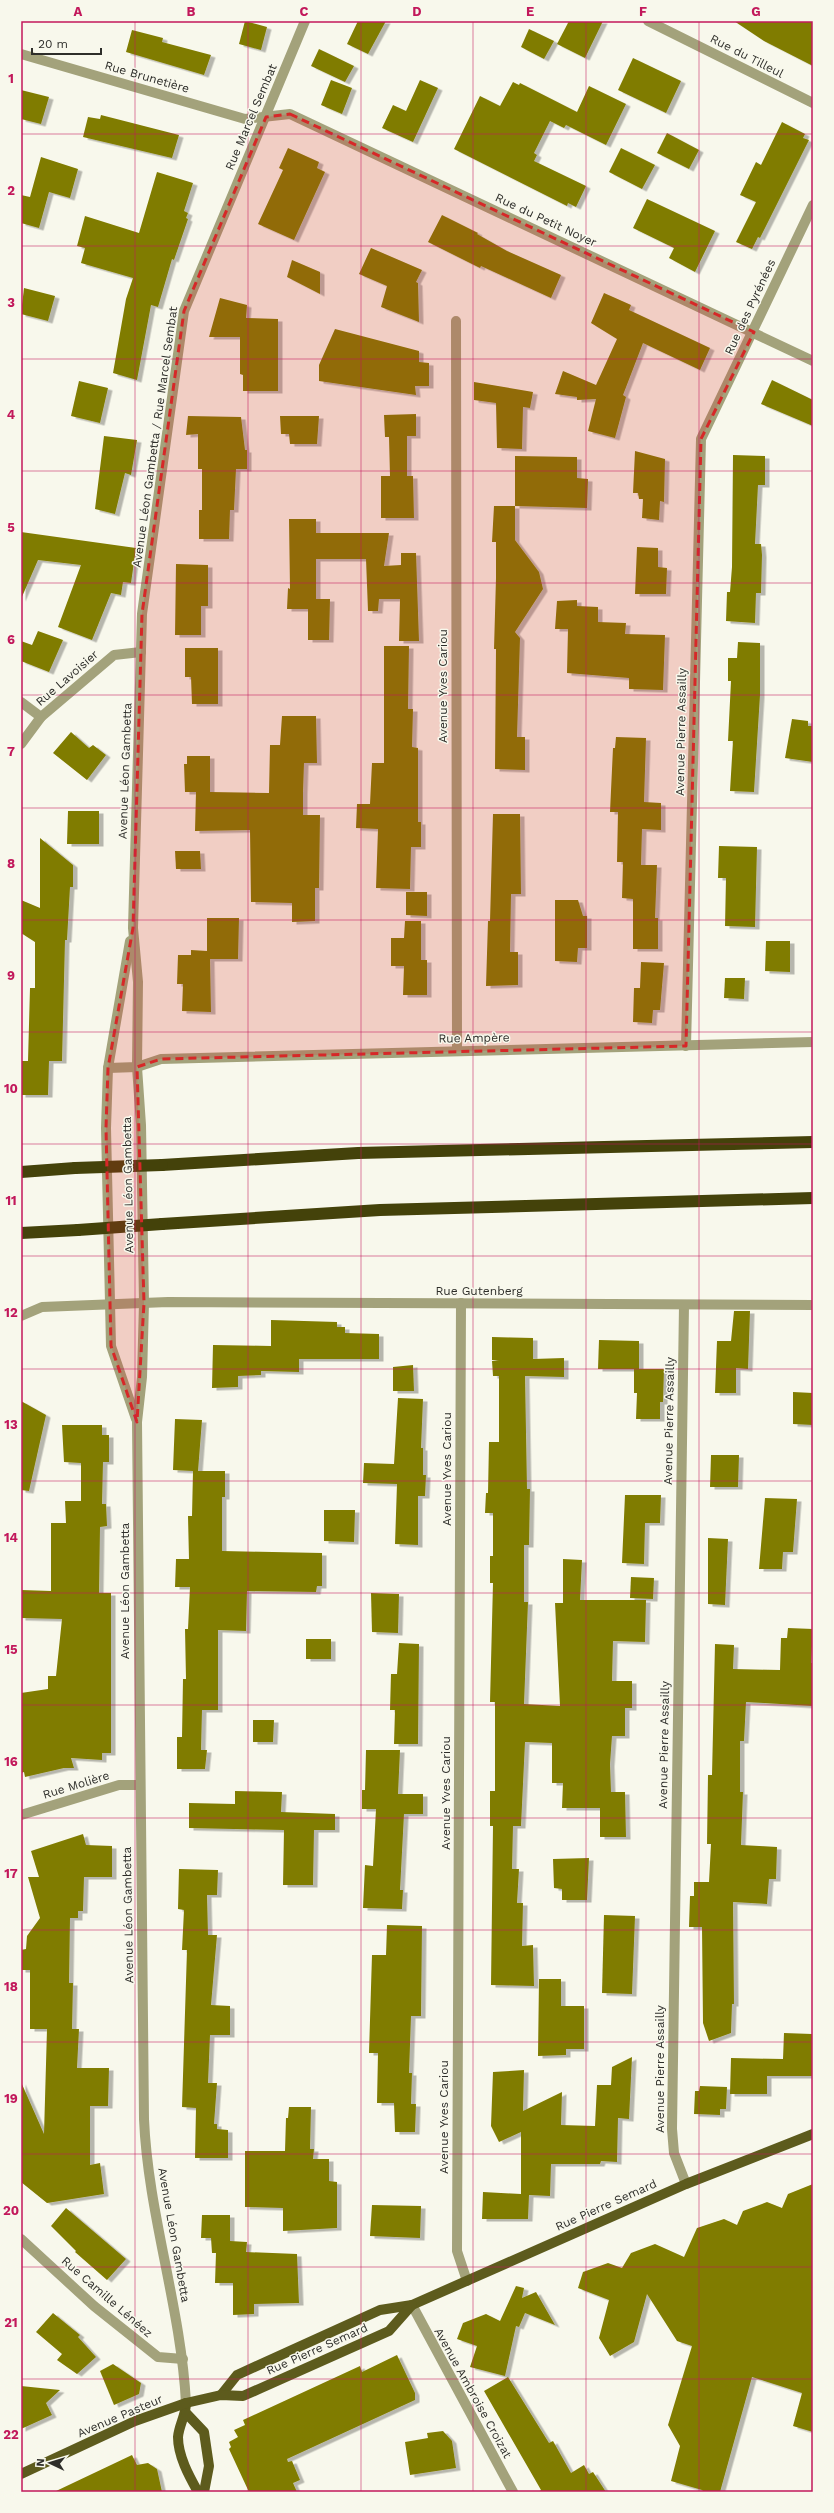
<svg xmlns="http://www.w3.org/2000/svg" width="834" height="2513" font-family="'Work Sans',sans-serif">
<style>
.building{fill:#807c06;filter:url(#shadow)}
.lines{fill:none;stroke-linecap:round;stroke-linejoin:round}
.minor{stroke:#a3a27b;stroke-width:10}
.major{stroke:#5d5b1d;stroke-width:10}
.highway{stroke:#44420a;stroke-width:12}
.highway-bridge{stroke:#44420a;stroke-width:12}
.marked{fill:#d62828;fill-opacity:0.2;stroke:#d62828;stroke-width:3;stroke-dasharray:8 5;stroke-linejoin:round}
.grid{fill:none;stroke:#c2185b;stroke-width:1;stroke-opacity:0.55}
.labels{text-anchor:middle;stroke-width:3;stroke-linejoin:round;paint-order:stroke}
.street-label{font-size:12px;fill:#2e2e2a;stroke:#f8f8ec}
.neatline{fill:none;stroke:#c2185b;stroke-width:1.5}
.grid-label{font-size:13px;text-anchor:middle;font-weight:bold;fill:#c2185b}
</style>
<defs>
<filter id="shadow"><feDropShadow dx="4.5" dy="2.5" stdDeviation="0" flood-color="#0004"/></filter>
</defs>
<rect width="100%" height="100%" fill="#f8f8ec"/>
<!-- building -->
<g class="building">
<path d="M245,21L267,27L261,50L239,44Z"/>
<path d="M358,21H386L368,54L347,44Z"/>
<path d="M569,21H603L585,58L557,44Z"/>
<path d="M734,21H813V66L764,41Z"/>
<path d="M529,29L554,41L544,59L521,47Z"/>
<path d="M132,30L163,38L162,42L211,55L204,75L126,52Z"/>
<path d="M319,49L354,66L345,82L311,66Z"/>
<path d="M633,58L681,81L666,113L618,90Z"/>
<path d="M331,80L352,88L342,114L321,105Z"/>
<path d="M420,80L438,88L413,142L382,128L393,105L406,111Z"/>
<path d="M513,82L519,85L520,83L577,112L589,86L626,104L606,145L566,125L564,128L550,121L534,153L537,155L534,161L586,186L576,207L568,203L567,206L454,149L480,96L500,106Z"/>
<path d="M21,90L49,97L41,124L21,119Z"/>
<path d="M101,115L179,135L172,158L83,137L88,117L100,119Z"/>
<path d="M782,122L805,134L803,138L809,140L760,238L758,237L752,249L736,242L756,202L740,195L756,162L761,165Z"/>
<path d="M667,133L699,150L689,169L657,153Z"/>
<path d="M288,148L319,162L317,168L325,172L294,240L258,224L283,170L279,168Z"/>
<path d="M621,148L655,165L642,189L609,172Z"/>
<path d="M41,157L78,169L70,198L49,192L39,228L21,223V195L30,197Z"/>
<path d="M157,172L193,183L184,211L188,213L186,218L188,219L174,260L172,259L158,307L151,305L137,380L113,373L126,299L133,278L81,263L85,248L77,246L85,216L139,233Z"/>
<path d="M647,199L715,231L695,272L669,258L674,248L633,228Z"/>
<path d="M442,215L478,233L477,234L507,251L561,275L551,298L481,266L480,268L428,242Z"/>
<path d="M371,248L422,270L416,282L418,283L419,322L381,307L387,286L359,274Z"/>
<path d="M292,260L320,272V294L287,277Z"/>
<path d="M24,288L55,296L48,321L21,314Z"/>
<path d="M604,293L631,305L629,310L710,348L700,370L643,343L623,395L626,397L615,438L588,431L596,399L577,400V397L555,394L563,371L596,385L617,339L591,323Z"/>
<path d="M220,298L247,305L246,318L278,319V391H243V375L240,374V337H209Z"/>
<path d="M335,329L419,351V362L429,363V386H415L416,395L319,381V365Z"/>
<path d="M772,380L813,400V426L761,404Z"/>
<path d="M79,381L108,388L100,423L71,416Z"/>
<path d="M474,382L533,392L530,408L523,407L522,449L497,448L496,403L474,400Z"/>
<path d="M416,414V436H407V476H413L414,518H381V476H390L389,437H385L384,415Z"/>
<path d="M188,416L241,417L245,450H247V469H236L234,510H230L229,539H199V510H202V469H198V434L186,435Z"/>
<path d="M280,416H319L317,444H290L289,434H281Z"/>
<path d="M104,436L137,440L131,475L125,473L115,514L95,509Z"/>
<path d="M635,451L665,459L664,502L660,501L659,520L642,518L643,499H639L638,493H633Z"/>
<path d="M733,455L765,456V485H758L755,544H761L762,555L761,593H756L755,623L726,621L727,592H730L732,567Z"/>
<path d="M515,456L577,457V478L588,479L587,508L515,506Z"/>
<path d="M494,506H515V540L539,572L543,589L515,632L520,638L517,737H525V770L495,769L496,649H494L496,578V542H492Z"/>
<path d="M289,519H316V533H389L384,566L401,565V553H416L419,641H399L400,599H379L378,611H368L366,559H316V599H330L329,640H308V609H287L288,588L290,589Z"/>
<path d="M21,532L136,548L131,583L123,582L121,595L111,593L92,640L58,627L81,565L38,560L21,599Z"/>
<path d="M637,547L658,548V567L667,568L666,594H635Z"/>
<path d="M176,564L208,565V606H201V635H175Z"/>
<path d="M577,600V606L598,607V622L626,623L625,634L665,635L663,690L629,689V678L567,673L568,629H555L557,601Z"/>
<path d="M38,631L63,640L49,672L21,661V641L32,645Z"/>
<path d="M738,642L760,643V695L754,792L730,791L733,741H728L731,681H728V658H737Z"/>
<path d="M384,646H409L408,709H413L412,747L418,748V822H421V847H411L410,889L376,888L378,829L356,828L357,804H370L372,763H384Z"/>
<path d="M185,648H218V704H192L191,677H185Z"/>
<path d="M282,716H316L317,763H304L303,792V815H320L319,888H315V921L292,922V903L251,902L250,830L195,831L196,792H185L184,764H187V756H210V792L269,793L270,745H280Z"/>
<path d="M792,719L808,721V726H813V762L785,758Z"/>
<path d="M71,732L89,748L93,745L106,755L87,780L53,753Z"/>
<path d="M616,737L646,738L644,802L661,803V830L642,829L641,865H657L655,918H658V949H633V899L622,898L623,862H617L618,812H610L613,748H615Z"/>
<path d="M68,811H99V844H67Z"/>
<path d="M493,814H520L521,894H511L510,952H518V985L486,986L488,921H490Z"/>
<path d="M40,838L73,865V887H70L67,940H65L62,1061H49L48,1095H21V1061H28L30,988H35V942L21,933V900L40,908Z"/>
<path d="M719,846L757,847L755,927L725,926L726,878H718Z"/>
<path d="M175,851H200L201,869H176Z"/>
<path d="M406,892H427V916L406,915Z"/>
<path d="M555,900H578L583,916H587V948H578L577,962L555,961Z"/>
<path d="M207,918H239L238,959H210L211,1012L182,1011L183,984H177L178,955H191V950L207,951Z"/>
<path d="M405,921H421V960H427V995H403L404,966H391V938H404Z"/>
<path d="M766,941H790V972L765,971Z"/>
<path d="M641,962L664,963L660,1010H653L652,1023L633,1022L634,988H640Z"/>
<path d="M725,978H745L744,999L724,998Z"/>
<path d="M734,1311H750L748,1369L736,1368V1393H715L717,1341H731Z"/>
<path d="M271,1320L337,1322V1327H345V1333L379,1334V1359H299V1372L261,1371V1375L238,1376V1387L212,1388L213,1345L271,1346Z"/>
<path d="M492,1337L533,1338V1359L564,1358V1377L525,1376L527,1489H530L529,1545H524V1602H528L524,1704L560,1706L555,1603H563V1559L582,1560L580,1600H646L645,1642L613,1641L612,1681H632V1708H625V1736H612L610,1764L611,1792H625L626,1837H600V1808H562L563,1783H552V1743L525,1742L521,1826H513L512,1869H519L517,1903H523L522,1946L533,1945L534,1986L491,1985L493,1826H490V1791H495V1702H490L493,1583H490V1556H493V1513H485L486,1493H488L489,1442H499V1376H493L492,1361L499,1360H492Z"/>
<path d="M599,1340L639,1341V1369H598Z"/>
<path d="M413,1365L414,1391H393V1367Z"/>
<path d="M634,1369H664L663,1402H660V1419H636L637,1393H634Z"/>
<path d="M793,1392L813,1393V1425L793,1424Z"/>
<path d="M398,1398L423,1399L421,1448H423V1475H426L425,1496H418V1545L395,1544L397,1484L363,1483L364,1463L394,1464Z"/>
<path d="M21,1401L46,1415L29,1491L21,1490Z"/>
<path d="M175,1419L202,1420L198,1471H225V1497H222V1551L322,1553V1586H317L316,1592L247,1591L246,1631L218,1630V1710H202L201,1750H207L205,1769H177V1737H182L183,1679H186L185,1629H188L190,1587H175L176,1559H189L188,1516H192L193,1471L173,1470Z"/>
<path d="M62,1425H102V1435H109V1462H103L102,1504H106L107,1526L100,1527L99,1593H111V1753H102V1760L71,1758L74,1768H64L25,1777L24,1772L21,1773V1693L48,1689V1676H56L62,1619L21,1618V1590L51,1591V1523H66L65,1501H81V1463L64,1462Z"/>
<path d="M711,1455H739L738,1487H710Z"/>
<path d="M625,1495H661L660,1523H645L644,1564L622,1563Z"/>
<path d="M765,1498L797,1499L793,1552H783L782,1569H759Z"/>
<path d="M324,1510H355L354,1542L324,1541Z"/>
<path d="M708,1538L728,1539L725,1605L708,1604Z"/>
<path d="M631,1577L654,1578L653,1599L630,1598Z"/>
<path d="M371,1593L399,1594L398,1633L372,1632Z"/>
<path d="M788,1628L813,1629L811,1663H813V1706L746,1702L744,1741H740V1792H743L741,1845L777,1847L776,1879H769L767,1904L733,1902L734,2004H732L731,2033L709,2041L703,2023L702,1927H689L690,1896H694V1882H709L711,1844H707L708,1775H712L715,1644L734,1645L733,1669L780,1670L781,1638H787Z"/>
<rect x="306" y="1639" width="25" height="20"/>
<path d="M399,1643L419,1644L418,1744H394L395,1710H390L391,1674H397Z"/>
<path d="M253,1720H274L273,1742H253Z"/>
<path d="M366,1750H400L398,1794H423V1814H404L400,1890H403L402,1909L363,1908L365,1865L373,1866L376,1809H362V1790H365Z"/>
<path d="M235,1791L282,1792L281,1812L335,1814V1830H314L313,1885H283L284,1830L189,1828V1803L235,1804Z"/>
<path d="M83,1834L86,1845L112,1846V1877H84L83,1911H78V1918H70L69,1983H73L72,2029H79L77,2068H109L108,2106H90V2165L100,2163L104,2194L47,2203L21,2182V2082L44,2134L47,2029H30V1970H21V1950L26,1949L27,1936L40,1918L28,1877H39L31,1851Z"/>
<path d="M589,1858L587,1900H562V1889L554,1888L553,1859Z"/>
<path d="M179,1869L218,1870L217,1895H207L208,1935H217L211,2005L230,2006V2035H210L208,2083H217L214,2124H217V2129L228,2130V2158H195L196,2108L182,2107L187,1950H182L184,1910L178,1909Z"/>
<path d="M604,1915L635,1916L632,1994L602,1993Z"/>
<path d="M387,1925L422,1926L421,2016H411L409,2073H412L411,2104L396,2103L416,2104L415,2132H395L394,2103H377L378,2053H369L372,1955H386Z"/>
<path d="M539,1979H561V2006H584V2049H566V2055L538,2056Z"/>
<path d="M784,2033L812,2034V2076H767V2094H730L731,2058L783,2059Z"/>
<path d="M632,2057L629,2119L618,2118L617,2162L601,2161L600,2164H551L550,2196L529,2195L528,2219H482L483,2192L521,2194V2132L499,2142L491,2126L493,2072L524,2070L523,2111L562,2092L561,2125L595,2126L597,2085H611L612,2067Z"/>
<path d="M700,2086L727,2087L726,2109H720V2115L694,2114L695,2091H699Z"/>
<path d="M289,2107H311L310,2149H314L313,2159H329V2181L337,2182V2228L283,2231V2208L245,2207V2151H285L286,2118H288Z"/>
<path d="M813,2184V2432L793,2426L802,2393L752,2377L720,2492H704L702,2490L671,2481L680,2446L668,2425L692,2346L677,2341L647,2294L634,2342L610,2356L599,2338L609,2300L578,2288L583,2272L608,2263L622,2268L631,2253L655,2244L684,2257L697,2228L724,2219L737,2225L743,2211L767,2202L782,2208L788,2194Z"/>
<path d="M372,2205L421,2206L420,2238L370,2236Z"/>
<path d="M66,2208L126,2259L107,2280L75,2252L76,2251L51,2226Z"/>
<path d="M202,2215H230V2241L247,2242L246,2252L297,2254L299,2303L254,2304V2314L233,2315V2283H215L216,2253H212L211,2238H201Z"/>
<path d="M516,2286L524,2288L522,2298L536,2292L555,2325L525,2313L519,2327L516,2326L505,2376L470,2367L477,2346L457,2339L463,2323L486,2314L500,2321Z"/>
<path d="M53,2313L80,2335L78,2337L96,2357L77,2374L57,2360L62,2354L36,2332Z"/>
<path d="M397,2355L415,2393V2400L287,2459L288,2462L292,2461L300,2480L293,2483L297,2492H249L229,2449L231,2447L229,2442L238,2437L234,2430L245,2425L243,2420L360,2366L362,2372Z"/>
<path d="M113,2364L141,2383L139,2394L114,2405L100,2371Z"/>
<path d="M508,2377L549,2443L553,2441L571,2473L584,2465L589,2474L593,2472L606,2492H538L541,2490L484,2391Z"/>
<path d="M21,2386L60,2390L46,2403L52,2415L21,2429Z"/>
<path d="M443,2431L452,2441L456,2468L410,2475L405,2442L428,2438L427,2433Z"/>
<path d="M132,2455L137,2465L148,2463L157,2469L162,2492H54Z"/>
</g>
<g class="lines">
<!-- minor -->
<g class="minor">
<path d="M648,21L813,103"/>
<path d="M21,54L245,119L290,114L813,361"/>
<path d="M456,321L457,1051"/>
<path d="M21,702L41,717"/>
<path d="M21,744L41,717L114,655L141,652"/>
<path d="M130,941L108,1068L106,1128L111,1346L136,1419"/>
<path d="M686,1046L701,439L813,205"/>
<path d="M108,1068L137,1067L161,1059L813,1042"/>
<path d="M461,1303L457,2251L467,2281"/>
<path d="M684,1305L672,2129L674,2153L686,2184"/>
<path d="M21,1316L42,1307L168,1302L813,1305"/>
<path d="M21,1815L119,1785H140"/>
<path d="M21,2239L94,2306L158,2357L183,2359"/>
<path d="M412,2305L513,2492"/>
<path d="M186,2403C181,2307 148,2214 144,2119L137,1422L142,1377L144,1303L141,1125L137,1067L138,982L133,928L142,614L184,311L305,21"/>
</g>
<!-- major -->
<g class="major">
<path d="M221,2395L237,2375L380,2310L412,2305L686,2184L813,2134"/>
<path d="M186,2403C186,2415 179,2425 178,2437C178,2456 189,2476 198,2492"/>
<path d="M186,2413L204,2432L209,2466L204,2492"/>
<path d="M21,2474L135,2421L186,2403L221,2395L243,2396L259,2389L389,2331L412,2305"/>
</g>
<!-- highway -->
<g class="highway">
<path d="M162,1165L358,1153L813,1142"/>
<path d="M21,1172L75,1168"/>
<path d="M162,1224L380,1210L813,1198"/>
<path d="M21,1233L78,1230"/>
</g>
<!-- highway-bridge -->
<g class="highway-bridge">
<path d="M75,1168L162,1165"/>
<path d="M78,1230L162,1224"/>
</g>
</g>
<!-- marked area -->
<path class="marked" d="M290,114L754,332L701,439L686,1046L161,1059L137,1067L144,1303L137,1422L111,1346L106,1128L108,1068L133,928L142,614L184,311L266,117Z"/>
<!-- grid -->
<path class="grid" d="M135,21V2492M248,21V2492M361,21V2492M473,21V2492M586,21V2492M699,21V2492M21,134H813M21,246H813M21,359H813M21,471H813M21,583H813M21,695H813M21,808H813M21,920H813M21,1032H813M21,1144H813M21,1256H813M21,1369H813M21,1481H813M21,1593H813M21,1705H813M21,1818H813M21,1930H813M21,2042H813M21,2154H813M21,2267H813M21,2379H813"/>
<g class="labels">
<!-- street labels -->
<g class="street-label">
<text transform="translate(747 56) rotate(27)" y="4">Rue du Tilleul</text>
<text transform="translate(147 77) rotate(16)" y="4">Rue Brunetière</text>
<text transform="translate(251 117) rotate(-67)" y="4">Rue Marcel Sembat</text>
<text transform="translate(546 220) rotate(25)" y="4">Rue du Petit Noyer</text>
<text transform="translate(750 307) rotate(-65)" y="4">Rue des Pyrénées</text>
<text transform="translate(155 437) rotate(-82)" y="4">Avenue Léon Gambetta / Rue Marcel Sembat</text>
<text transform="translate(67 678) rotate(-41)" y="4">Rue Lavoisier</text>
<text transform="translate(443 686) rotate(-90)" y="4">Avenue Yves Cariou</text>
<text transform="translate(681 732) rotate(-89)" y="4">Avenue Pierre Assailly</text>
<text transform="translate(125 771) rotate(-88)" y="4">Avenue Léon Gambetta</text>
<text transform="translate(474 1038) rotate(-1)" y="4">Rue Ampère</text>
<text transform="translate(128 1185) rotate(-91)" y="4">Avenue Léon Gambetta</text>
<text x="479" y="1295">Rue Gutenberg</text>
<text transform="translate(669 1421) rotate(-89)" y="4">Avenue Pierre Assailly</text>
<text transform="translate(447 1469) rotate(-90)" y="4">Avenue Yves Cariou</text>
<text transform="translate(125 1591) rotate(-90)" y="4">Avenue Léon Gambetta</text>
<text transform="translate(664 1745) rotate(-89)" y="4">Avenue Pierre Assailly</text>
<text transform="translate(76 1785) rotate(-17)" y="4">Rue Molière</text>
<text transform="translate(446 1793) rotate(-90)" y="4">Avenue Yves Cariou</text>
<text transform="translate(128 1915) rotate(-91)" y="4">Avenue Léon Gambetta</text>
<text transform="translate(660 2069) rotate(-90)" y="4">Avenue Pierre Assailly</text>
<text transform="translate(444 2117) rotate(-90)" y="4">Avenue Yves Cariou</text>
<text transform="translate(606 2205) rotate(-24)" y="4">Rue Pierre Semard</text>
<text transform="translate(174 2235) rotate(80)" y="4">Avenue Léon Gambetta</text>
<text transform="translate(107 2297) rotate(41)" y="4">Rue Camille Lénéez</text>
<text transform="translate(317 2349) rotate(-24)" y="4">Rue Pierre Semard</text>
<text transform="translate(473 2393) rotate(61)" y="4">Avenue Ambroise Croizat</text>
<text transform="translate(120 2416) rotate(-23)" y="4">Avenue Pasteur</text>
</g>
</g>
<!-- border -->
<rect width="834" height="2513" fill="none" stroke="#f8f8ec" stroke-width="44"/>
<!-- north arrow -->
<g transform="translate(50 2463) rotate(274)" stroke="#f8f8ec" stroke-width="3" paint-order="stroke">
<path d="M0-3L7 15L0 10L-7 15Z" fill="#2e2e2a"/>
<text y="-6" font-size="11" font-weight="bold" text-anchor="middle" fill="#2e2e2a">N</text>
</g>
<!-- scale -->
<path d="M32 48v6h69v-6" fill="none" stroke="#2e2e2a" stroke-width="2"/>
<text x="38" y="48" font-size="12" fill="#2e2e2a" stroke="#f8f8ec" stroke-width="3" paint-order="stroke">20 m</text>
<rect x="22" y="22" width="790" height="2469" class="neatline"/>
<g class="grid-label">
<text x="78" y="16">A</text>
<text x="191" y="16">B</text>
<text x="304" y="16">C</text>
<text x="417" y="16">D</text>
<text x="530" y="16">E</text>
<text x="643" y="16">F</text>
<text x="756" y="16">G</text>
<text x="11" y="83">1</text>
<text x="11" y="195">2</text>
<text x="11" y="307">3</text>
<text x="11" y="419">4</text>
<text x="11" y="532">5</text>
<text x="11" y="644">6</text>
<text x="11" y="756">7</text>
<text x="11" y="868">8</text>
<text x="11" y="980">9</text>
<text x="11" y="1093">10</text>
<text x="11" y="1205">11</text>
<text x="11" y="1317">12</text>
<text x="11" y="1429">13</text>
<text x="11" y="1542">14</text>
<text x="11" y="1654">15</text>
<text x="11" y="1766">16</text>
<text x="11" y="1878">17</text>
<text x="11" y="1991">18</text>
<text x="11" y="2103">19</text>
<text x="11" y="2215">20</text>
<text x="11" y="2327">21</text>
<text x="11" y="2439">22</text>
</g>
</svg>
